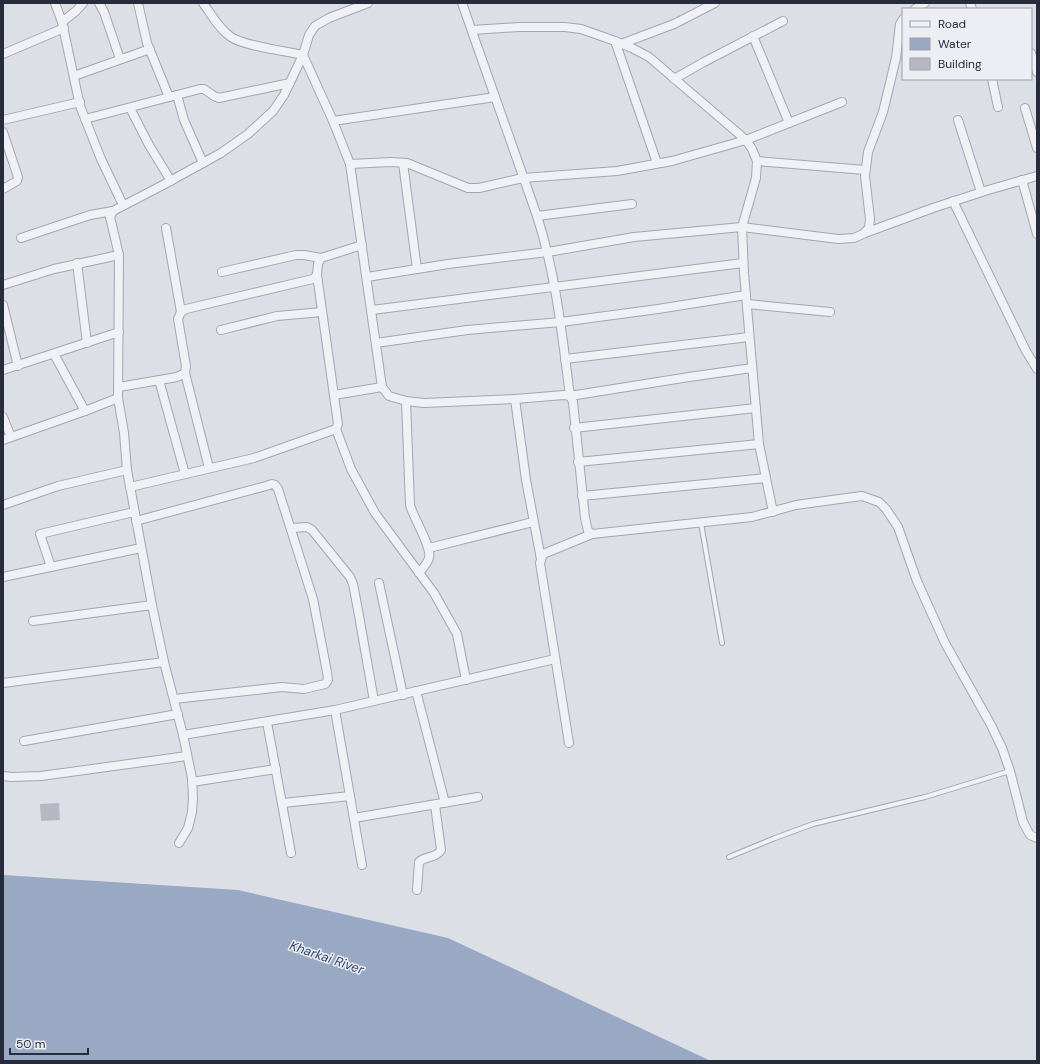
<svg xmlns="http://www.w3.org/2000/svg" width="1040" height="1064" font-family="'DM Sans',sans-serif">
<style>
.water{fill:#99a9c4}
.building{fill:#b5b8c2}
.lines{fill:none;stroke-linecap:round;stroke-linejoin:round}
.lane-casing{stroke:#a3a6b0;stroke-width:6}
.street-casing{stroke:#a3a6b0;stroke-width:10}
.lane{stroke:#eff1f5;stroke-width:4}
.street{stroke:#eff1f5;stroke-width:8}
.labels{text-anchor:middle;stroke-width:3;stroke-linejoin:round;paint-order:stroke}
.water-label{font-size:13px;font-style:italic;fill:#34466d;stroke:#eceef4}
</style>
<rect width="100%" height="100%" fill="#dddfe6"/>
<!-- water -->
<path class="water" d="M3,875L238,890L448,938L711,1061H3Z"/>
<!-- building -->
<path class="building" d="M59,803L60,820L41,821L40,804Z"/>
<g class="lines">
<defs>
<g id="lane">
<path d="M701,523L722,643"/>
<path d="M729,857L775,838L813,824L925,797L1010,771"/>
</g>
<g id="street">
<path d="M55,3L62,22L80,106L101,159L123,205"/>
<path d="M99,3L104,12L120,59"/>
<path d="M138,3L147,43L169,97"/>
<path d="M203,3C211,14 219,29 231,37C244,46 285,51 303,55L333,121L350,164L382,387L389,396L406,401L424,403L515,399L564,395L570,396L573,402L585,518L588,531L592,534L752,517L796,505L854,497L862,496L879,502L886,509L898,527L917,581L945,643L991,725L1002,748L1010,771L1023,822L1030,835L1037,838"/>
<path d="M462,3L537,216C556,274 562,335 570,396L689,377L752,368"/>
<path d="M970,3L972,9"/>
<path d="M915,9L925,3"/>
<path d="M62,22L76,11L83,3"/>
<path d="M472,30L519,27H565L581,29L615,41L632,48L649,57L746,140L752,149L757,161L756,178L742,227L744,273L759,444L773,512"/>
<path d="M753,36L789,123"/>
<path d="M615,41L657,163"/>
<path d="M621,44L674,24L715,3"/>
<path d="M1031,53L1037,72"/>
<path d="M3,54L64,28"/>
<path d="M74,76L150,49"/>
<path d="M674,79L704,62L783,21"/>
<path d="M992,79L998,107"/>
<path d="M177,95L184,120L203,163"/>
<path d="M130,108L149,145L171,181"/>
<path d="M1025,108L1037,148"/>
<path d="M85,119L200,89H204L214,96L219,98L290,83"/>
<path d="M3,120L80,102"/>
<path d="M958,120L981,192"/>
<path d="M333,121L495,97"/>
<path d="M3,132L18,177L17,181L3,189"/>
<path d="M757,161L865,170"/>
<path d="M403,163L417,269"/>
<path d="M350,164L391,162L407,163L468,188H479L523,178L617,171L672,161L746,140L842,102"/>
<path d="M1022,180L1037,234"/>
<path d="M953,201L1026,351L1037,369"/>
<path d="M537,216L632,204"/>
<path d="M166,228L181,312"/>
<path d="M865,233L933,208L988,190L1037,176"/>
<path d="M21,238L90,215L113,211"/>
<path d="M77,263L87,343"/>
<path d="M222,272L296,255H304L321,258"/>
<path d="M367,277L448,264L548,252L634,237L742,227L838,239L854,238L863,234L869,228L870,219L865,176L868,152L883,112L896,58L900,24L903,19"/>
<path d="M3,285L54,269L119,255"/>
<path d="M747,304L830,312"/>
<path d="M3,305L18,366"/>
<path d="M372,310L743,263"/>
<path d="M221,330L277,316L322,312"/>
<path d="M376,343L467,330L561,322L658,309L746,295"/>
<path d="M54,354L85,411"/>
<path d="M565,359L749,337"/>
<path d="M3,370L119,332"/>
<path d="M185,373L209,468"/>
<path d="M159,380L185,474"/>
<path d="M119,387L177,377L185,373L186,366L178,319L181,312L186,309L313,279L317,275L318,264L321,258L362,245"/>
<path d="M334,395L382,387"/>
<path d="M515,399L526,480L541,559"/>
<path d="M406,401L410,505C414,519 432,547 429,558C427,564 423,568 419,573"/>
<path d="M3,417L11,437"/>
<path d="M574,428L756,408"/>
<path d="M336,429L351,469L375,513L434,593L457,634L466,680"/>
<path d="M3,440L85,411L118,398"/>
<path d="M578,462L759,444"/>
<path d="M130,487L254,458L336,429L338,424L317,275"/>
<path d="M582,496L766,478"/>
<path d="M3,505L58,486L127,470"/>
<path d="M136,521L266,486L272,484L275,485L278,489L313,599L327,672L328,680L325,684L304,689L282,687L174,699"/>
<path d="M291,528L307,527L312,530L350,577L353,584L358,610L374,701"/>
<path d="M429,548L533,522"/>
<path d="M51,567L40,534L134,512"/>
<path d="M3,577L141,548"/>
<path d="M379,583L403,695"/>
<path d="M33,621L152,605"/>
<path d="M3,683L164,662"/>
<path d="M416,691L445,803"/>
<path d="M335,710L362,865"/>
<path d="M267,722L291,853"/>
<path d="M183,735L335,710L555,659"/>
<path d="M24,741L178,714"/>
<path d="M569,743L540,563L543,554L548,552L592,534"/>
<path d="M3,776L11,777L41,776L187,756"/>
<path d="M192,782L276,769"/>
<path d="M283,803L350,796"/>
<path d="M354,818L478,797"/>
<path d="M179,843L188,828L192,812L193,798L192,778L183,735L164,662L152,605L127,470L124,433L118,398L119,255L110,217L113,211L163,185L221,153L248,134L273,111L284,95L303,55L309,35L315,26L329,18L368,3"/>
<path d="M417,890L419,862C425,856 437,858 441,850L435,805"/>
</g>
</defs>
<!-- lane casing -->
<use href="#lane" class="lane-casing"/>
<!-- street casing -->
<use href="#street" class="street-casing"/>
<!-- lane -->
<use href="#lane" class="lane"/>
<!-- street -->
<use href="#street" class="street"/>
</g>
<g class="labels">
<!-- water labels -->
<g class="water-label">
<text transform="translate(327 957) rotate(19)" y="5">Kharkai River</text>
</g>
</g>
<!-- border -->
<rect width="1040" height="1064" fill="none" stroke="#272c3c" stroke-width="8"/>
<!-- legend -->
<rect x="902" y="8" width="130" height="72" fill="#eceef4" stroke="#9da0aa"/>
<rect x="910" y="21" width="20" height="6" fill="#eff1f5" stroke="#9da0aa"/>
<text x="938" y="28" font-size="12" fill="#272c3c">Road</text>
<rect x="910" y="38" width="20" height="12" fill="#99a9c4" stroke="#9da0aa"/>
<text x="938" y="48" font-size="12" fill="#272c3c">Water</text>
<rect x="910" y="58" width="20" height="12" fill="#b5b8c2" stroke="#9da0aa"/>
<text x="938" y="68" font-size="12" fill="#272c3c">Building</text>
<!-- scale -->
<path d="M10 1048v6h78v-6" fill="none" stroke="#272c3c" stroke-width="2"/>
<text x="16" y="1048" font-size="12" fill="#272c3c" stroke="#eceef4" stroke-width="3" paint-order="stroke">50 m</text>
</svg>
